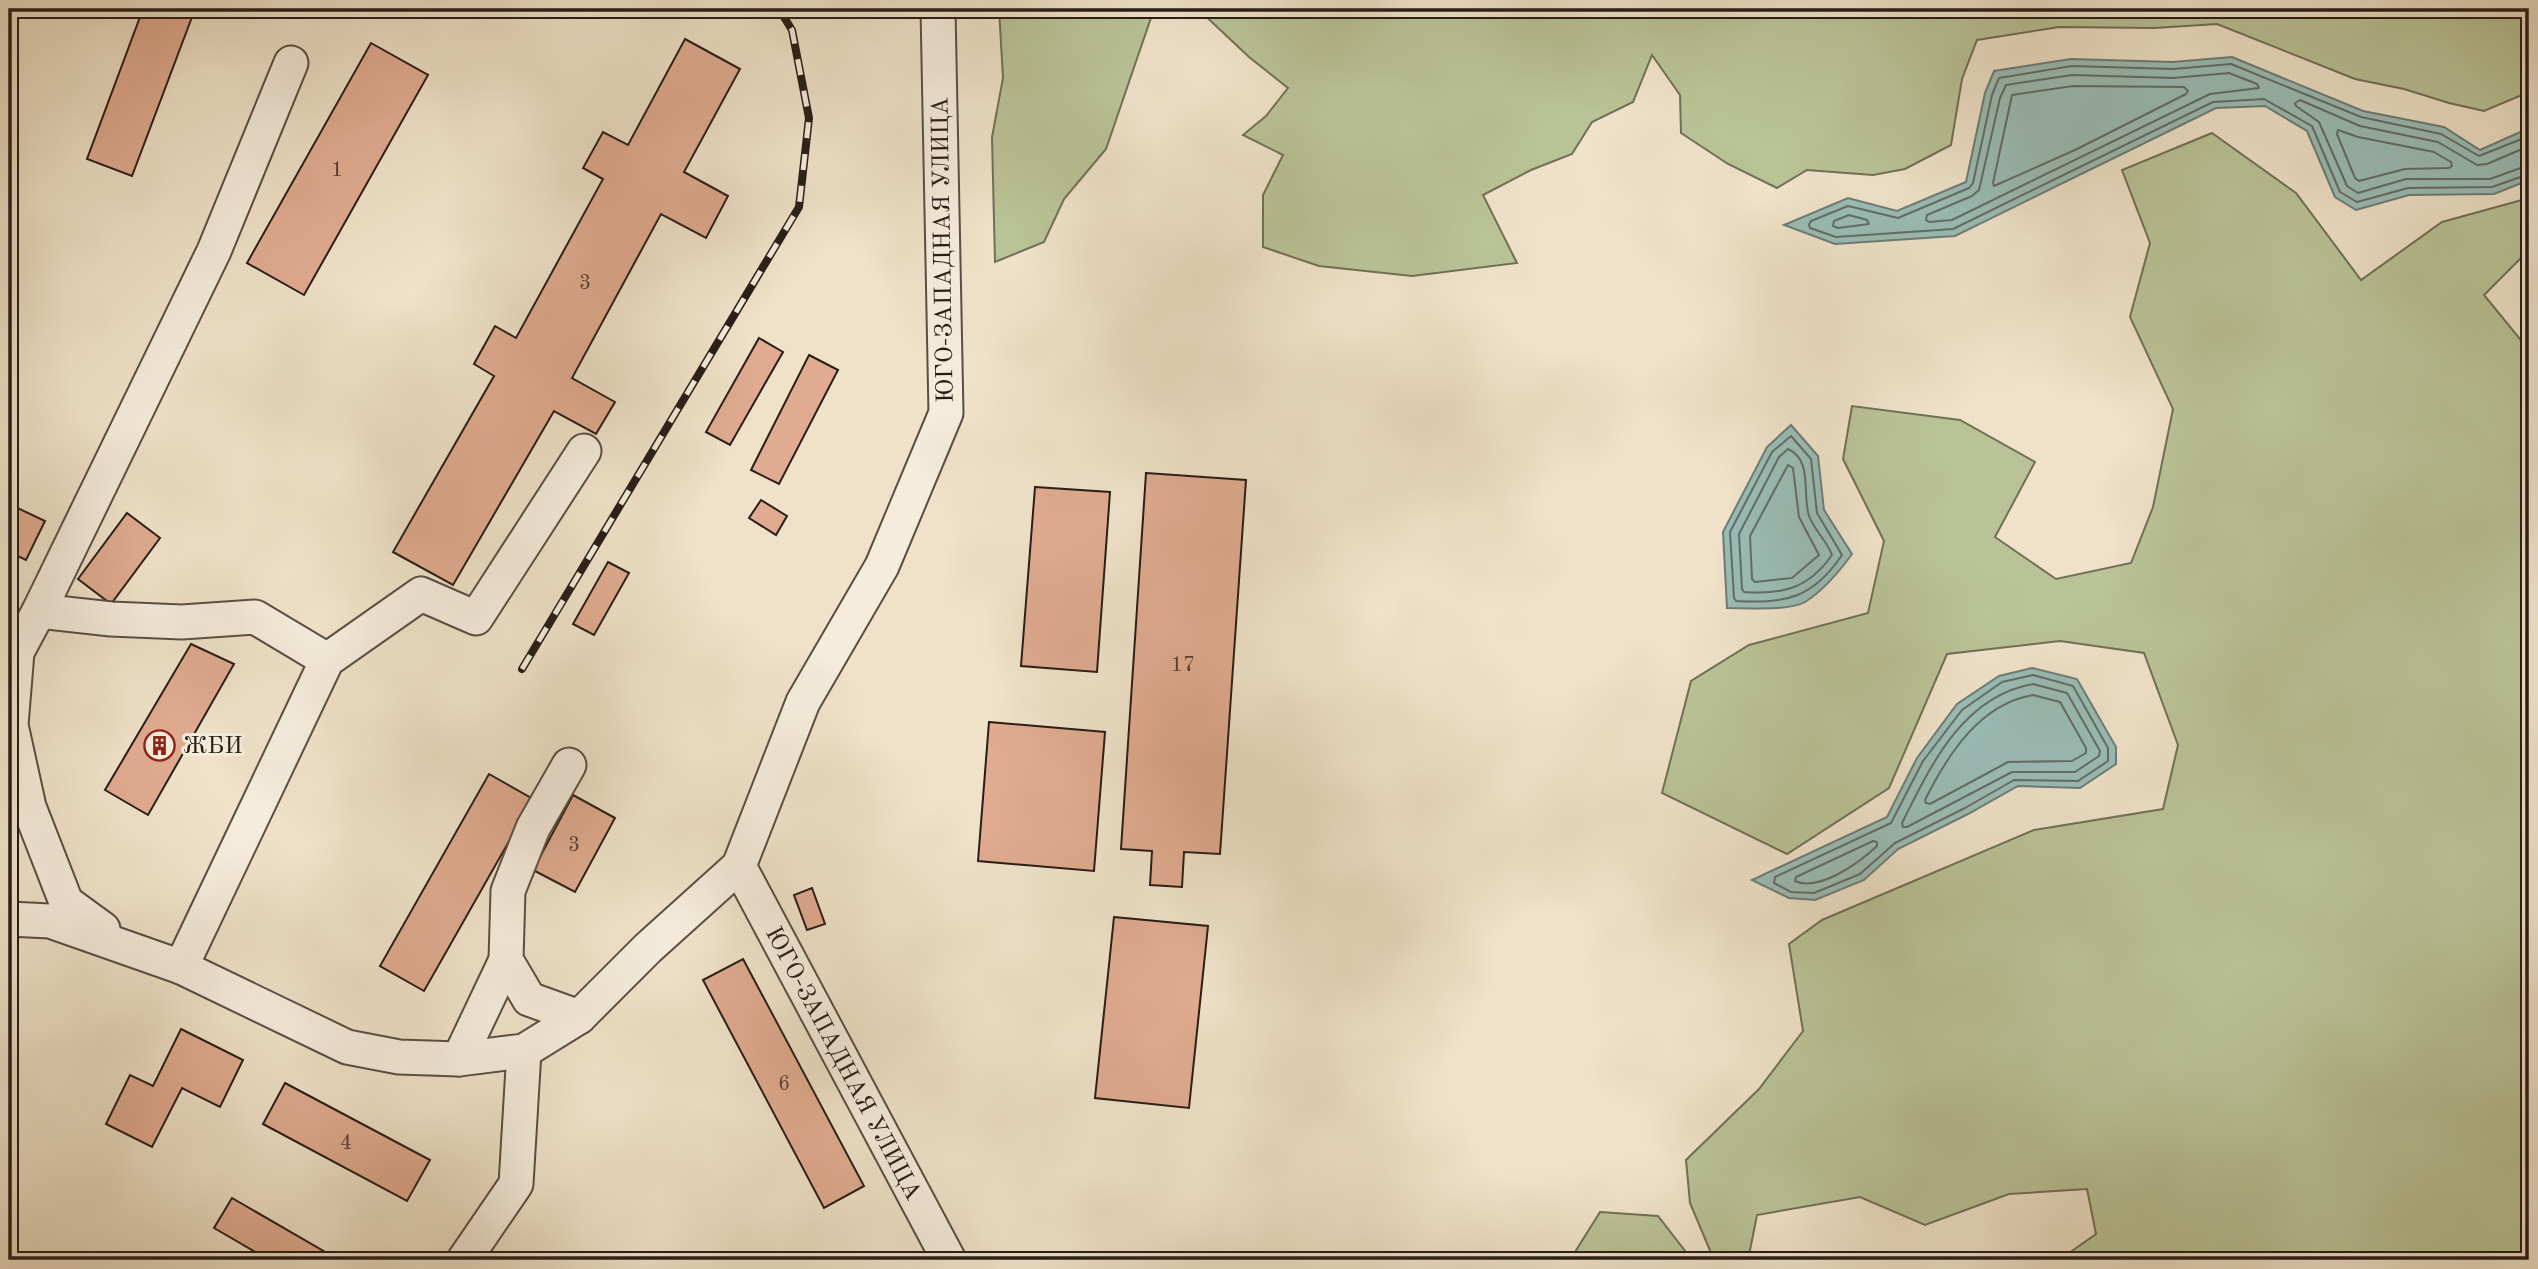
<svg xmlns="http://www.w3.org/2000/svg" width="2538" height="1269" font-family="'Old Standard TT',serif">
<style>
.green{fill:#b9c397;stroke:#707057;stroke-width:2}
.water{fill:#9abdb7;stroke:#6c7d77;stroke-width:2}
.lines{fill:none;stroke-linecap:round;stroke-linejoin:round}
.shore{stroke:#616d67;stroke-width:2}
.building{fill:#e0ab90;stroke:#281d17;stroke-width:2}
.minor-casing{stroke:#5a4e44;stroke-width:37}
.minor{stroke:#f5ecdc;stroke-width:33}
.rail-casing{stroke:#281d17;stroke-width:8}
.rail{stroke:#f5ecdc;stroke-width:5;stroke-dasharray:16;stroke-linecap:butt}
.labels{text-anchor:middle;stroke-width:6;stroke-linejoin:round;paint-order:stroke}
.number-label{font-size:21px;fill:#564035}
.street-label{font-size:24px;fill:#281d17;stroke:#f5ecdc}
.poi-label{font-size:24px;fill:#281d17;stroke:#f5ecdc;text-anchor:start}
</style>
<rect width="100%" height="100%" fill="#efe2c9"/>
<filter id="stains"><feTurbulence type="fractalNoise" baseFrequency=".00286" numOctaves="4"/><feColorMatrix values="0 0 0 0 .2 0 0 0 0 .09 0 0 0 0 .02 0 0 0 .5 -.17"/></filter>
<radialGradient id="worn" r=".72"><stop offset=".6" stop-color="#630" stop-opacity="0"/><stop offset="1" stop-color="#630" stop-opacity=".3"/></radialGradient>
<!-- green -->
<g class="green">
<path d="M999,9H1154L1106,149L1064,199L1044,242L995,262L992,137L1003,78Z"/>
<path d="M1198,9H2529V92L2484,111L2449,103L2404,89L2355,79L2217,24L2154,28L2059,27L1977,40L1962,79L1951,145L1905,169L1873,175L1807,170L1777,188L1728,164L1681,133L1680,95L1652,55L1633,102L1592,122L1572,154L1531,170L1483,195L1517,263L1412,276L1319,266L1263,247V195L1283,155L1243,135L1266,116L1288,88L1249,57Z"/>
<path d="M2212,133L2296,193L2361,280L2442,222L2529,198V250L2484,295L2529,350V1260H2059L2096,1234L2087,1189L2009,1194L1925,1225L1860,1197L1757,1215L1748,1260H1714L1690,1203L1686,1160L1759,1089L1803,1031L1789,944L1822,920L2034,830L2163,809L2178,745L2144,653L2060,641L1947,654L1889,788L1787,854L1662,793L1691,681L1749,645L1868,613L1884,541L1843,459L1852,406L1960,420L2035,462L1995,537L2056,579L2131,563L2153,507L2173,409L2130,317L2150,243L2122,170Z"/>
<path d="M1600,1212L1658,1216L1689,1256V1260H1570Z"/>
</g>
<!-- water -->
<g class="water">
<path d="M2232,57L2363,111L2444,127L2480,150L2529,128V180L2494,194L2409,195L2356,210L2335,197L2307,131L2265,106L2216,108L1955,236L1835,244L1784,225L1848,198L1897,211L1966,182L1985,93L1994,71L2071,59L2173,62Z"/>
<path d="M1791,425L1818,456L1824,510L1852,554C1839,572 1824,590 1805,602C1790,611 1746,608 1727,608L1723,532L1767,447Z"/>
<path d="M2032,668L2077,679L2116,747V764L2080,788L2018,786L1968,814L1898,849L1864,880L1815,900L1789,898L1752,880L1887,817L1917,758L1957,704L1999,676Z"/>
</g>
<g class="lines">
<!-- shore -->
<g class="shore">
<path d="M2229,73L2257,84L2259,88L2210,94L1952,220L1929,222L1926,220L1927,215L1972,196L1979,190L2000,98L2006,85L2072,75L2173,78Z"/>
<path d="M2073,86L2184,87L2188,91L2186,94L2075,150L1994,186L1993,183L2012,95Z"/>
<path d="M2338,130L2358,137L2434,152L2451,162L2452,166L2449,168L2405,169L2359,181L2355,178L2337,134Z"/>
<path d="M2529,136L2479,156L2441,134L2361,117L2231,64L2173,69L2072,66L1999,78L1992,95L1973,183L1969,188L1898,218L1848,206L1811,221L1809,225L1810,228L1836,237L1953,229L2213,102L2264,99L2312,126L2340,192L2357,202L2408,188L2492,187L2529,174"/>
<path d="M2529,146L2487,164L2477,165L2438,142L2360,126L2300,100L2295,103L2296,106L2319,122L2347,186L2358,193L2406,179H2490L2529,165"/>
<path d="M1849,215L1867,220L1869,224L1838,228L1833,226L1834,221Z"/>
<path d="M1791,436L1811,459L1817,513L1842,555C1813,598 1786,604 1736,601L1734,598L1730,532L1772,452Z"/>
<path d="M1788,449C1813,460 1802,494 1809,516C1814,530 1827,541 1832,555C1809,588 1783,595 1744,592L1742,589L1739,534L1779,457Z"/>
<path d="M1788,465L1793,468L1799,517L1819,555L1792,578L1755,582L1752,579L1750,536Z"/>
<path d="M2033,675L2073,686L2108,748V761L2078,781L2014,780L1965,808L1895,843L1860,874L1814,893L1791,892L1774,883L1775,877L1891,823L1923,761L1962,710L2002,682Z"/>
<path d="M2033,684L2067,693L2100,751L2099,756L2075,772H2012L1907,827H1903L1902,823C1931,765 1963,696 2033,684Z"/>
<path d="M2033,695L2060,702L2086,748V753L2072,761L2008,762L1930,804L1926,803L1925,800C1948,754 1980,704 2033,695Z"/>
<path d="M1873,841L1877,842V846C1859,863 1819,892 1795,881L1796,877Z"/>
</g>
</g>
<!-- building -->
<g class="building">
<path d="M143,9H195L132,176L87,159Z"/>
<path d="M685,39L740,69L684,172L728,196L706,238L661,214L572,378L615,402L596,434L554,411L453,585L393,552L494,376L474,364L495,326L516,338L603,179L583,168L603,132L628,145Z"/>
<path d="M371,43L428,75L304,295L247,263Z"/>
<path d="M759,338L783,352L730,445L706,432Z"/>
<path d="M809,355L838,370L779,484L751,470Z"/>
<path d="M1146,473L1246,480L1220,854L1184,852L1182,887L1150,885L1152,851L1121,849Z"/>
<path d="M1035,487L1110,492L1097,672L1021,666Z"/>
<path d="M761,500L787,516L776,535L749,518Z"/>
<path d="M9,504L45,521L26,560L9,552Z"/>
<path d="M127,513L160,538L111,604L78,579Z"/>
<path d="M608,562L629,573L594,635L573,624Z"/>
<path d="M191,644L234,664L148,815L105,790Z"/>
<path d="M989,722L1105,732L1094,871L978,861Z"/>
<path d="M489,774L533,799L424,991L380,966Z"/>
<path d="M573,795L615,818L575,892L533,870Z"/>
<path d="M812,888L825,924L807,930L794,895Z"/>
<path d="M1114,917L1208,926L1189,1108L1095,1098Z"/>
<path d="M743,959L864,1186L824,1208L703,980Z"/>
<path d="M181,1029L243,1060L220,1107L182,1088L152,1147L106,1124L130,1075L153,1086Z"/>
<path d="M285,1083L430,1160L407,1201L263,1124Z"/>
<path d="M232,1198L339,1260H269L214,1228Z"/>
</g>
<g class="lines">
<defs>
<g id="minor">
<path d="M938,9L946,413L882,566L803,702L739,866L949,1260"/>
<path d="M39,611L214,251L291,63"/>
<path d="M569,765L533,828L508,891L506,960L529,999L579,1017"/>
<path d="M9,919L50,921L181,967L347,1047L399,1057L459,1059L524,1051L579,1017L648,948L739,866"/>
<path d="M103,929L66,902L29,807L11,725L17,652L39,611L111,619L182,622L255,617L327,660"/>
<path d="M181,967L327,660L421,594L476,618L584,451"/>
<path d="M459,1059L506,960"/>
<path d="M464,1260L516,1184L524,1051"/>
</g>
</defs>
<!-- minor casing -->
<use href="#minor" class="minor-casing"/>
<!-- minor -->
<use href="#minor" class="minor"/>
<defs>
<path id="rail" d="M522,669L799,207L809,118L792,30L779,9"/>
</defs>
<!-- rail casing -->
<use href="#rail" class="rail-casing"/>
<!-- rail -->
<use href="#rail" class="rail"/>
</g>
<!-- icons -->
<defs>
<symbol id="building-ring" viewBox="-11 -11 22 22"><circle r="9.5" fill="#f5ecdc" stroke="#8f2418" stroke-width="1.5"/><path d="M-4-6H4V6H1V3H-1V6H-4ZM-2.5-4.3h1.7v1.8h-1.7ZM.8-4.3h1.7v1.8H.8ZM-2.5-1h1.7V.8h-1.7ZM.8-1h1.7V.8H.8Z" fill="#8f2418"/></symbol>
</defs>
<g fill-rule="evenodd">
<use href="#building-ring" x="142" y="728" width="35" height="35"/>
</g>
<g class="labels">
<!-- number labels -->
<g class="number-label">
<text x="337" y="176">1</text>
<text x="585" y="289">3</text>
<text x="1183" y="671">17</text>
<text x="574" y="851">3</text>
<text x="784" y="1090">6</text>
<text x="346" y="1149">4</text>
</g>
<!-- street labels -->
<g class="street-label">
<text transform="translate(942 250) rotate(-91)" y="8">ЮГО-ЗАПАДНАЯ УЛИЦА</text>
<text transform="translate(844 1063) rotate(62)" y="8">ЮГО-ЗАПАДНАЯ УЛИЦА</text>
</g>
<!-- poi labels -->
<g class="poi-label">
<text x="183" y="753">ЖБИ</text>
</g>
</g>
<!-- margin -->
<rect width="2538" height="1269" fill="none" stroke="#efe2c9" stroke-width="35"/>
<rect x="10" y="10" width="2517" height="1248" fill="none" stroke="#281d17" stroke-width="3.5"/>
<rect x="18" y="18" width="2503" height="1234" fill="none" stroke="#281d17" stroke-width="2"/>
<rect width="100%" height="100%" filter="url(#stains)"/>
<rect width="100%" height="100%" fill="url(#worn)"/>
</svg>
